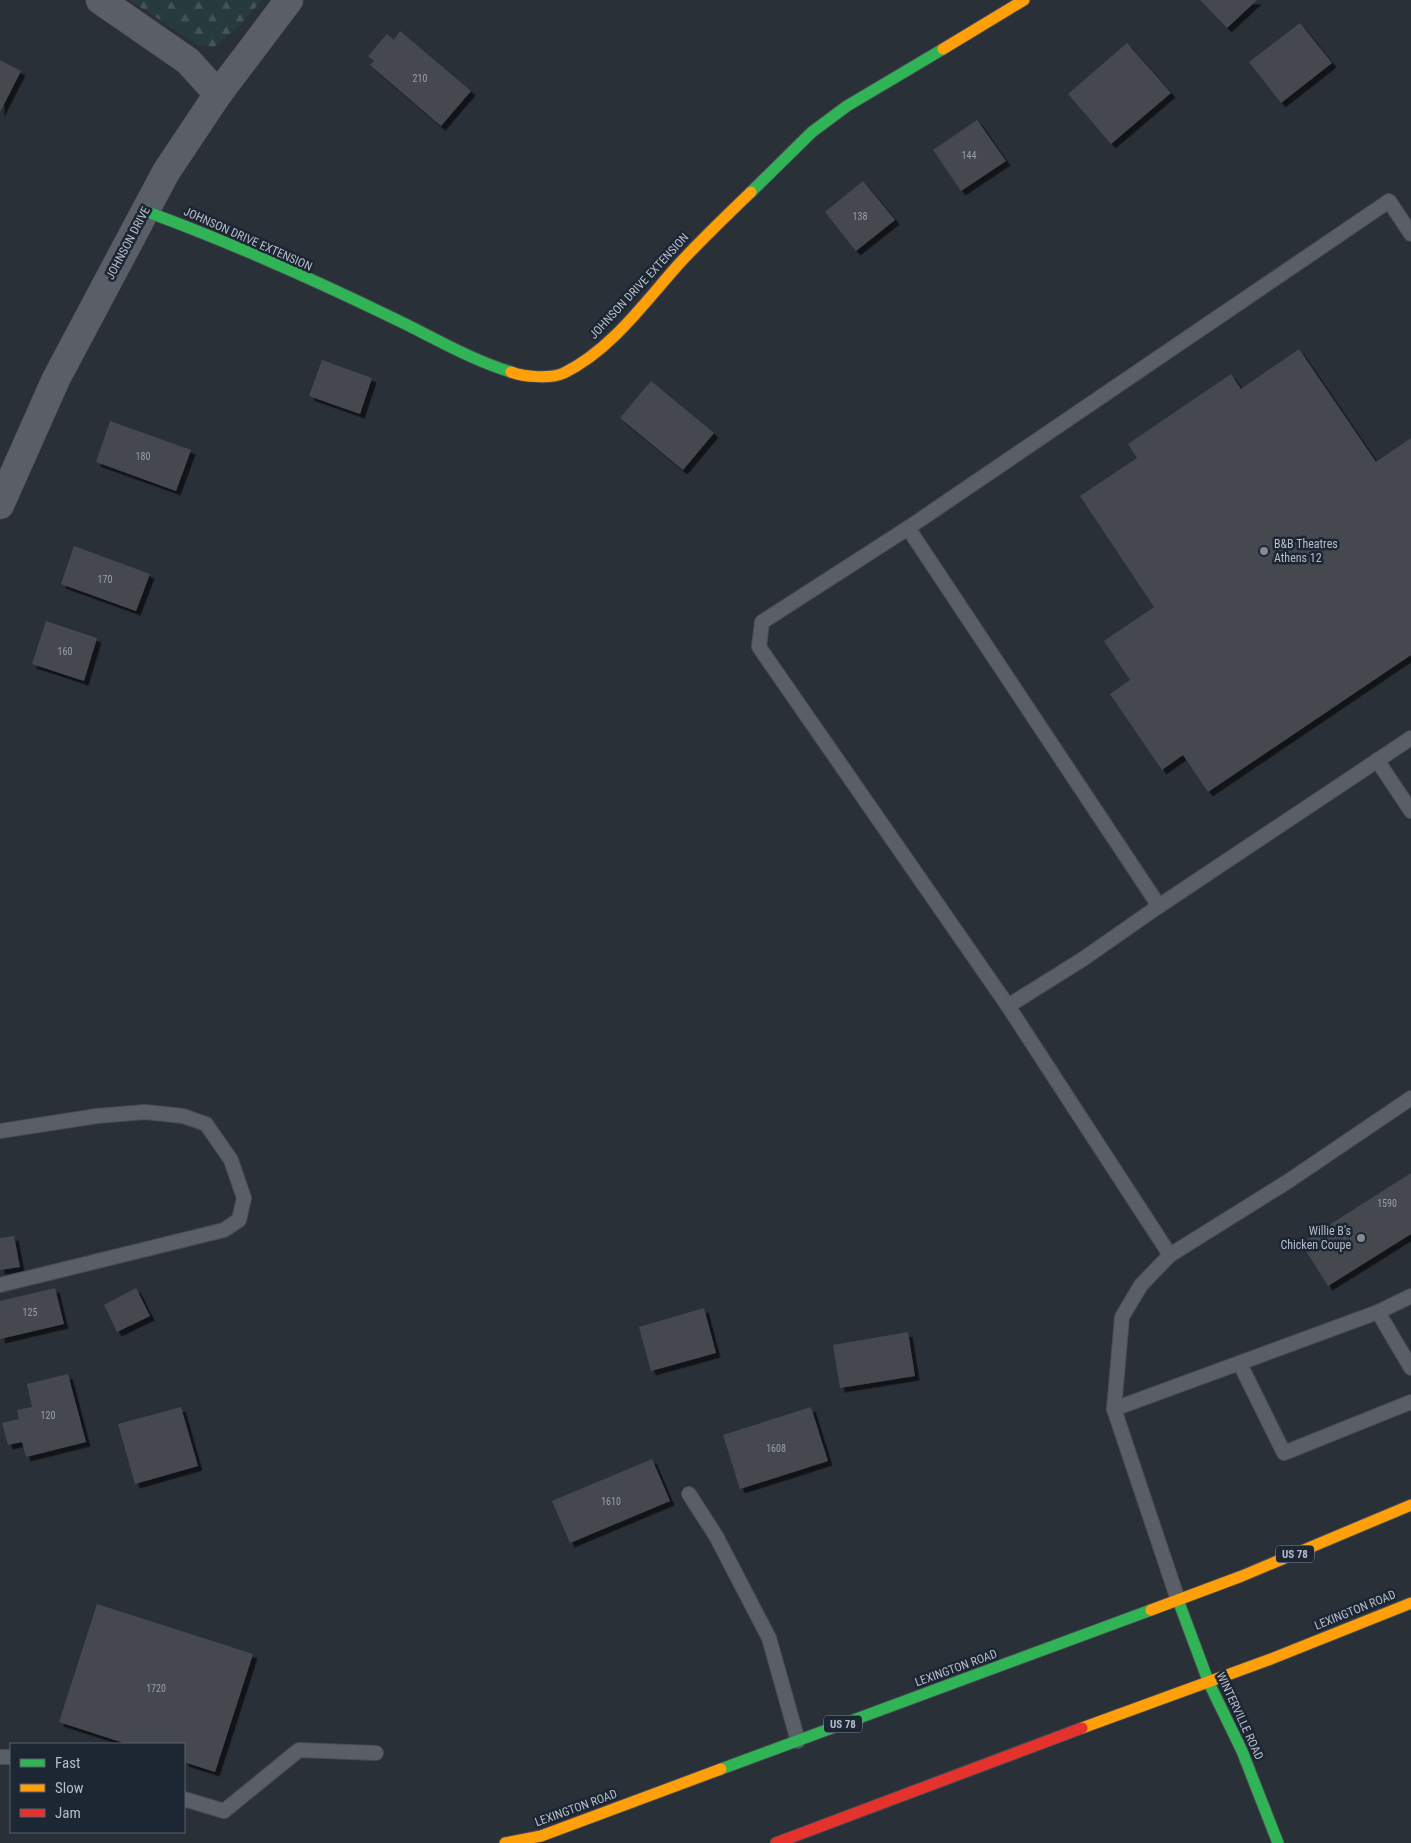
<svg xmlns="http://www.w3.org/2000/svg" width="1411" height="1843" font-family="'Roboto Condensed',sans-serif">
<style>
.forest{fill:url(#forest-firs)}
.building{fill:#444950;filter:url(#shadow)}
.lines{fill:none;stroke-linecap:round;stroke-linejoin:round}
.lane-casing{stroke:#484c53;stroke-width:16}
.street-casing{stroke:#484c53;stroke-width:29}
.fast-casing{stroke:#484c53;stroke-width:13}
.slow-casing{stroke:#484c53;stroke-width:13}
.jam-casing{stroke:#484c53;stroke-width:13}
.lane{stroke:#5a5e66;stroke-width:14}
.street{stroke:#5a5e66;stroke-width:28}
.fast{stroke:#30b455;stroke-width:11}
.slow{stroke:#ff9f0a;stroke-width:11}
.jam{stroke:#e5322d;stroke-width:11}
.poi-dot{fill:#848b96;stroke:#1d2633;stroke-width:2}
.labels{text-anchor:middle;stroke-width:5;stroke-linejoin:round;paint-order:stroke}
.number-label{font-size:10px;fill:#989fab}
.shield{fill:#1d2633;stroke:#878f9c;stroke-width:1}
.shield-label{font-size:11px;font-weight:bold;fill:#b4bcc9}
.street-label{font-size:12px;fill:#b4bcc9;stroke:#1d2633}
.poi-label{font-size:12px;fill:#b4bcc9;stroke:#1d2633;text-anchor:start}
</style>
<defs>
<pattern id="forest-firs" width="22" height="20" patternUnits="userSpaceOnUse" patternTransform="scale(1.25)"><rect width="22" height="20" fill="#273a3e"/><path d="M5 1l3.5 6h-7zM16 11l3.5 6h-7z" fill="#445559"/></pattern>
<filter id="shadow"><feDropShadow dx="4.5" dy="4.5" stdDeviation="0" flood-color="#0009"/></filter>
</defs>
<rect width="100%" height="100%" fill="#2a3038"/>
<!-- forest -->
<path class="forest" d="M130,0H262L237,28L214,47L198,45Z"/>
<!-- building -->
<g class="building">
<path d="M1200,0H1257L1227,28Z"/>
<path d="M1300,23L1332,63L1281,103L1249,62Z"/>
<path d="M400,31L471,91L441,126L370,65L374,61L368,56L387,34L394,40Z"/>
<path d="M1127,43L1171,93L1111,144L1068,94Z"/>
<path d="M0,60L21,71L0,112Z"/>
<path d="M977,120L1006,161L961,191L933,150Z"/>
<path d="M863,181L895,220L856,251L825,212Z"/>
<path d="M1299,349L1376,462L1411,438V655L1208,792L1183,755L1162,770L1110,694L1130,680L1104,641L1154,607L1080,496L1137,458L1128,444L1231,374L1241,389Z"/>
<path d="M322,360L372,378L360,414L309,396Z"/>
<path d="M651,381L714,433L683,470L620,418Z"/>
<path d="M110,421L191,450L176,491L96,462Z"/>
<path d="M74,546L150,574L136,611L61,584Z"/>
<path d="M46,621L97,638L84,681L32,664Z"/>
<path d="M1411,1173V1234L1328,1286L1301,1243Z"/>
<path d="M14,1236L20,1267L0,1270V1238Z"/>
<path d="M55,1288L64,1324L0,1339V1301Z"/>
<path d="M136,1288L150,1316L117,1332L104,1305Z"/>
<path d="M704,1308L716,1353L651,1371L639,1327Z"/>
<path d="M908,1332L915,1376L840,1388L833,1345Z"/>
<path d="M68,1374L86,1442L26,1457L22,1442L8,1445L2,1423L19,1419L17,1410L32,1407L27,1384Z"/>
<path d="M181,1407L198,1466L135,1484L118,1424Z"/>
<path d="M811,1407L828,1461L740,1489L723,1435Z"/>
<path d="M652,1459L670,1501L570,1543L552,1501Z"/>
<path d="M97,1604L253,1654L215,1772L184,1762V1744H127L59,1722Z"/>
</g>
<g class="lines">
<defs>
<g id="lane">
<path d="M1411,234L1389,201L908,528L1159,906L1411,738"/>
<path d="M908,528L762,622L759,647L1008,1006"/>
<path d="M1377,760L1411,811"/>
<path d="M1159,906L1083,959L1008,1006L1170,1255"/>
<path d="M0,1131L97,1116L145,1112L183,1116L206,1124L231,1160L244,1198L239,1220L224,1230L0,1285"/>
<path d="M1378,1312L1411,1368"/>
<path d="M1240,1364L1284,1453L1411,1402"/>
<path d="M1114,1409L1378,1312L1411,1296"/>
<path d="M689,1494L716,1536L769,1638L798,1741"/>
<path d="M1178,1600L1114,1409L1122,1317L1141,1285L1170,1255L1287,1182L1411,1098"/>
<path d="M0,1757H11"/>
<path d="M184,1799L224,1811L299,1750L376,1753"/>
</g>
<g id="street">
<path d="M100,0L188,61L218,94"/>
<path d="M0,505L56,379L166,172L218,94L289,0"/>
</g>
<g id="fast">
<path d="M751,192L812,132L847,106L943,49"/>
<path d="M145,211C229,242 313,279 393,318C433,337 469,359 511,372"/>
<path d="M1178,1600L1209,1683L1242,1751L1278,1843"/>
<path d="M721,1769L1151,1610"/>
</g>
<g id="slow">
<path d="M943,49L1024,0"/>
<path d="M511,372C524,377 551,379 564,373C611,350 644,303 678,265C701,240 726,216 751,192"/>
<path d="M1151,1610L1242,1576L1411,1505"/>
<path d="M1082,1728L1271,1659L1411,1603"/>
<path d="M505,1843L541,1836L721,1769"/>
</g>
<path id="jam" d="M776,1843L1082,1728"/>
</defs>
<!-- lane casing -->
<use href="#lane" class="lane-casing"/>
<!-- street casing -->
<use href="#street" class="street-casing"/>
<!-- fast casing -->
<use href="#fast" class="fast-casing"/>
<!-- slow casing -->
<use href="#slow" class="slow-casing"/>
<!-- jam casing -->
<use href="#jam" class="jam-casing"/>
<!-- lane -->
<use href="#lane" class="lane"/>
<!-- street -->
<use href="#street" class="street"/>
<!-- fast -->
<use href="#fast" class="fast"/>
<!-- slow -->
<use href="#slow" class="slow"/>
<!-- jam -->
<use href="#jam" class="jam"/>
</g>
<!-- markers -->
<g class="poi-dot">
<circle cx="1264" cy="551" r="5"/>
<circle cx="1361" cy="1238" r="5"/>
</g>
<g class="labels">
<!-- number labels -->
<g class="number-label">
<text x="420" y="82">210</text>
<text x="969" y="159">144</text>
<text x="860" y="220">138</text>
<text x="143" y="460">180</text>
<text x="105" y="583">170</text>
<text x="65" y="655">160</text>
<text x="1387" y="1207">1590</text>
<text x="30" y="1316">125</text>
<text x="48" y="1419">120</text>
<text x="776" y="1452">1608</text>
<text x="611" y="1505">1610</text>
<text x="156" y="1692">1720</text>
</g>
<!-- shield labels -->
<g class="shield">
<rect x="1276" y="1545.5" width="38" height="17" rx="4"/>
<rect x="824" y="1715.5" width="38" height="17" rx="4"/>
</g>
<g class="shield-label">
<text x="1295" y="1558">US 78</text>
<text x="843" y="1728">US 78</text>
</g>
<!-- street labels -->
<g class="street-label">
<text transform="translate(248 239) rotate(24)" y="4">JOHNSON DRIVE EXTENSION</text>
<text transform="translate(128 243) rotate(-62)" y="4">JOHNSON DRIVE</text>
<text transform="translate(639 286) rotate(-47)" y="4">JOHNSON DRIVE EXTENSION</text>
<text transform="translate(1355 1610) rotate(-22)" y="4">LEXINGTON ROAD</text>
<text transform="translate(956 1668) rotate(-20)" y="4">LEXINGTON ROAD</text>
<text transform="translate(1240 1716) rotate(65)" y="4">WINTERVILLE ROAD</text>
<text transform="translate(576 1808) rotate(-20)" y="4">LEXINGTON ROAD</text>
</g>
<!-- poi labels -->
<g class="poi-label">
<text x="1274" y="548">B&amp;B Theatres<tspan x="1274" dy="14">Athens 12</tspan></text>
<text x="1351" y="1235" text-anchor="end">Willie B's<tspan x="1351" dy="14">Chicken Coupe</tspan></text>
</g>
</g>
<!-- legend -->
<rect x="10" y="1743" width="175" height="90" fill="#1d2633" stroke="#59626f"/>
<rect x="20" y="1759" width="25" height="8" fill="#30b455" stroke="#59626f"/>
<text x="55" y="1768" font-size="15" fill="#b4bcc9">Fast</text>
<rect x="20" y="1784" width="25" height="8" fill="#ff9f0a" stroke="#59626f"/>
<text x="55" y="1793" font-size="15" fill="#b4bcc9">Slow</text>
<rect x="20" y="1809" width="25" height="8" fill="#e5322d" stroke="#59626f"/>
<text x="55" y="1818" font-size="15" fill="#b4bcc9">Jam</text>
</svg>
